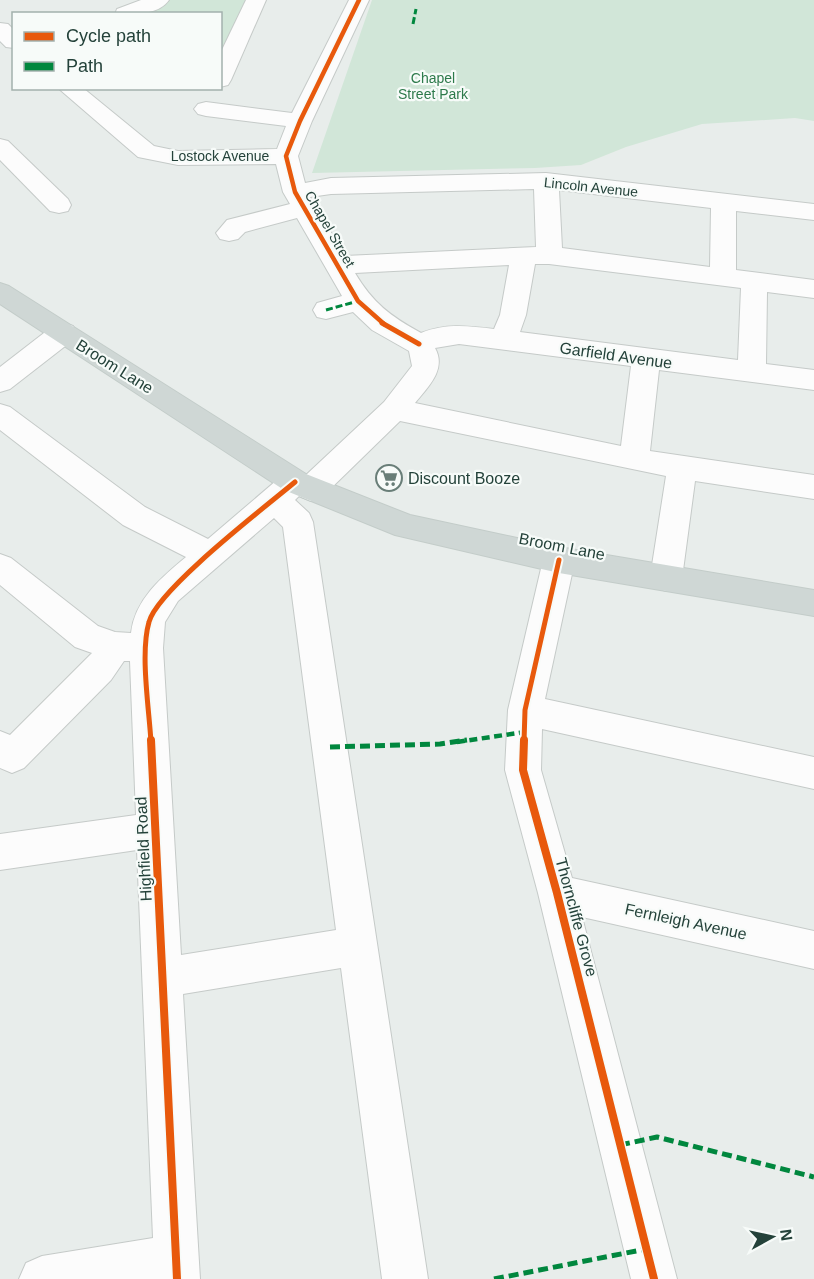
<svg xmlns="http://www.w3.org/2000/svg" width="814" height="1279" font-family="Arial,sans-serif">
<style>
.green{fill:#d1e6d8}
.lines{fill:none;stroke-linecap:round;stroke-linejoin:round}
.minor-casing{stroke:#c5cac8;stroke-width:2}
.major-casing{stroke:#c3ccc9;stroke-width:2}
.minor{fill:#fcfcfc;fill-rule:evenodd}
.major{fill:#cfd7d5;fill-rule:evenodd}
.quiet-far2{stroke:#00873e;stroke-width:3;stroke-dasharray:7 3;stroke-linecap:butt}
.quiet-far1{stroke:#00873e;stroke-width:4.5;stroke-dasharray:8 4.5;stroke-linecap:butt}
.quiet{stroke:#00873e;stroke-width:5;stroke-dasharray:10 5;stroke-linecap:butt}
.cycleway-far2-casing{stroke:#f7fbf9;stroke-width:8}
.cycleway-far1-casing{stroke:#f7fbf9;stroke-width:9}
.cycleway-casing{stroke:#f7fbf9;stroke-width:11}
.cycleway-far2{stroke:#e8590c;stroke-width:4.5}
.cycleway-far1{stroke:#e8590c;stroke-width:5}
.cycleway{stroke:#e8590c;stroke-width:8}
.labels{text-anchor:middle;stroke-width:4.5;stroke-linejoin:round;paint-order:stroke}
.far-park-label{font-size:14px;fill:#2d7a4b;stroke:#f7fbf9}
.far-street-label{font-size:14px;fill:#24423a;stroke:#f7fbf9}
.street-label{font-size:16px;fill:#24423a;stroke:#f7fbf9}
.poi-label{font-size:16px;fill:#24423a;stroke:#f7fbf9;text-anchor:start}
</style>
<rect width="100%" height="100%" fill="#e8edeb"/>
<!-- green -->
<g class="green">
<path d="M164,0H249L221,58L220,14H133Z"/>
<path d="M372,0H814V121L795,118L702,124L626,147L581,165L535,168L312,173Z"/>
</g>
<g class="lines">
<defs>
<g id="minor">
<path d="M141,0H169C158,16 132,14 115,14L117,9Z"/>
<path d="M246,0H266L231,80L228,85L220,87V54Z"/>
<path d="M349,0H369L312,121L298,156L305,183L331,178L546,173L814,204V220L736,211V270L814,280V298L767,292L766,364L814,370V390L659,370L650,451L814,475V499L695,481L682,578L677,587L666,591L655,587L650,578L666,476L400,421L322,497L311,501L299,496L295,500L309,513L313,522L428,1279H382L341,968L183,994L200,1279H19L26,1263L42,1256L153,1238L137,850L0,870V834L136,815L130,661H124L111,680L24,768L12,773L0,768V731L10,735L92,653L75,647L0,585V554L11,558L98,626L115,632L131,633C135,599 162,577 186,557L123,525L0,430V404L10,407L145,507L208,539L284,474L295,470L306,475L384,402L412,366L409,351L372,330L353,312L326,319L317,317L313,310L317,303L342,296L297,218L245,232L238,239L229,241L220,239L216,233L227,220L290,204L283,192L276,164L178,165L138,157L58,88H83L154,146L178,151L277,149L286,126L206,116L198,114L194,109L198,104L206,102L292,113ZM534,189L536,247L345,256L310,197L331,194ZM559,190L711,208L710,267L562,248ZM535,264H549L741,288L738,360L520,332L526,315ZM509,265L500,315L494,329C468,326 446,323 421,333C390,316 373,303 355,273ZM459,344L631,366L621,446L415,403C428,387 447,369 435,348ZM274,518L283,527L336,930L181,955L163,648L165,622L178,601Z"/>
<path d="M0,23L8,24L14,30V48L6,47L0,41Z"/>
<path d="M0,139L8,141L68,199L71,205L68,211L59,213L50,211L0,160Z"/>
<path d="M63,323L73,326L77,333L73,340L10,389L0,392V367L53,326Z"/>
<path d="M559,547L570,551L575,560L545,699L814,757V789L542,729L541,770L572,878L814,931V969L582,917L677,1279H631L538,893L505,770L508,710L543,560L548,551Z"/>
</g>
<path id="major" d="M0,283L9,286L306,474L410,515L559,547L814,590V616L559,573L395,535L284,490L0,304Z"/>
</defs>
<!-- minor casing -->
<use href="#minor" class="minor-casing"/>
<!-- major casing -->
<use href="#major" class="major-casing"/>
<!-- minor -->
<use href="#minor" class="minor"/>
<!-- major -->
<use href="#major" class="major"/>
<!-- quiet-far2 -->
<g class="quiet-far2">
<path d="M413,24L416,9"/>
<path d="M326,310L358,301"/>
</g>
<!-- quiet-far1 -->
<path class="quiet-far1" d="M457,742L525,732"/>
<!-- quiet -->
<g class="quiet">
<path d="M330,747L440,744L467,740"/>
<path d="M620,1145L657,1137L814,1177"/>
<path d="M494,1279L646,1249"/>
</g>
<defs>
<path id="cycleway-far2" d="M359,0L300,121L286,156L295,192L358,301L384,324"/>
<g id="cycleway-far1">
<path d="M382,323L419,344"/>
<path d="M151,742C149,708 140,653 149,622C157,590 265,507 295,482"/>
<path d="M524,742L525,710L559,560"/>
</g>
<g id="cycleway">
<path d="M151,740L177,1279"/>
<path d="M524,740L523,770L557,893L654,1279"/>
</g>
</defs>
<!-- cycleway-far2 casing -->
<use href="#cycleway-far2" class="cycleway-far2-casing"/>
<!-- cycleway-far1 casing -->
<use href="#cycleway-far1" class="cycleway-far1-casing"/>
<!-- cycleway casing -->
<use href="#cycleway" class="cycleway-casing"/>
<!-- cycleway-far2 -->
<use href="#cycleway-far2" class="cycleway-far2"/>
<!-- cycleway-far1 -->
<use href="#cycleway-far1" class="cycleway-far1"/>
<!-- cycleway -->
<use href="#cycleway" class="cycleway"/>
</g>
<!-- icons -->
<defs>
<symbol id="supermarket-ring" viewBox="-11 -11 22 22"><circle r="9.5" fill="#f7fbf9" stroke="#697e78" stroke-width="1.5"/><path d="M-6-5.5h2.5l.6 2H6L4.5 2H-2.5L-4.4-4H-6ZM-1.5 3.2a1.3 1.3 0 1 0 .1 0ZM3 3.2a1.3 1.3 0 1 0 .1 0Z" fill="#697e78"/></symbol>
</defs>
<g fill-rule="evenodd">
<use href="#supermarket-ring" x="374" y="463" width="30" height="30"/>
</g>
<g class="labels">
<!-- far-park labels -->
<g class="far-park-label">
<text x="433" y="83">Chapel<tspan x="433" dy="16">Street Park</tspan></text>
</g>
<!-- far-street labels -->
<g class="far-street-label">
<text x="220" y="161">Lostock Avenue</text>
<text transform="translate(591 187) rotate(6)" y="5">Lincoln Avenue</text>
<text transform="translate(330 229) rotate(60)" y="5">Chapel Street</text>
</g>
<!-- street labels -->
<g class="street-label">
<text transform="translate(616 355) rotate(8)" y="6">Garfield Avenue</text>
<text transform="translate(115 366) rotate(32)" y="6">Broom Lane</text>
<text transform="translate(562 546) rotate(11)" y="6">Broom Lane</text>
<text transform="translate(143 849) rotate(-93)" y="6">Highfield Road</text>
<text transform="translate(577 917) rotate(75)" y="6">Thorncliffe Grove</text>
<text transform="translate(686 921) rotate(12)" y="6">Fernleigh Avenue</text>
</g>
<!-- poi labels -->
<g class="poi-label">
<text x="408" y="484">Discount Booze</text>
</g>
</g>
<!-- legend -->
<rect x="12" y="12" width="210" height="78" fill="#f7fbf9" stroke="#a3b1ad" stroke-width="1.5"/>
<rect x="24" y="32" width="30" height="9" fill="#e8590c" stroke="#a3b1ad" stroke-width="1.5"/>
<text x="66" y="42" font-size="18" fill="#24423a">Cycle path</text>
<rect x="24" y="62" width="30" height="9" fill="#00873e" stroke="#a3b1ad" stroke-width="1.5"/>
<text x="66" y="72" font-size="18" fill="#24423a">Path</text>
<!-- north arrow -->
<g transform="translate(772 1237) rotate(82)" stroke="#f7fbf9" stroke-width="4.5" paint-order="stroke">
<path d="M0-4.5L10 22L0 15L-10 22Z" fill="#24423a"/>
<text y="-9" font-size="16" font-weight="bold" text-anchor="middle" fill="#24423a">N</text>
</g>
</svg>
